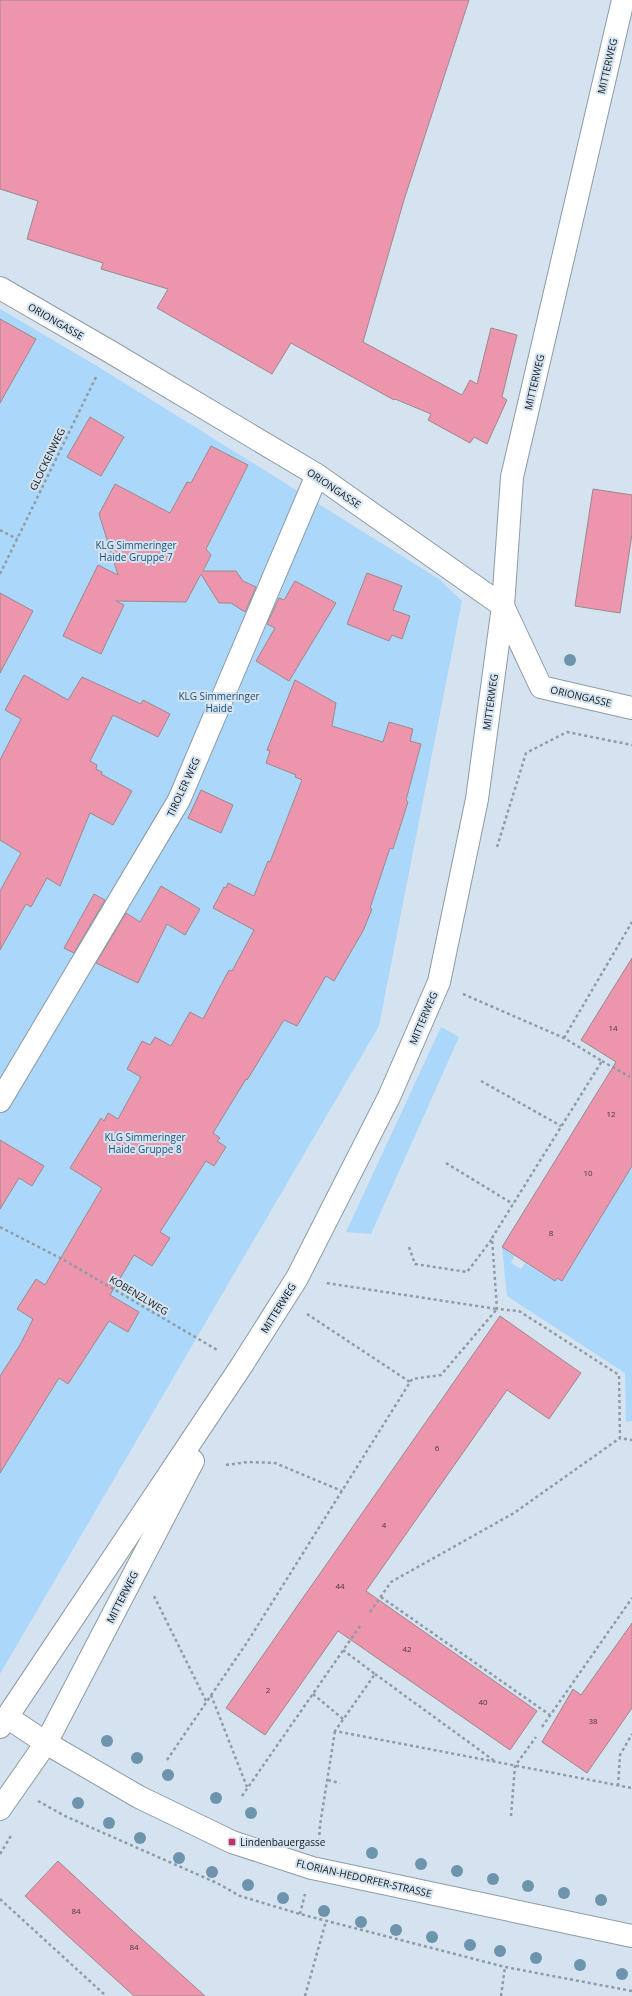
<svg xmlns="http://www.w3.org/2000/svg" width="632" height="1996" font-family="'Open Sans',sans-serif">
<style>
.green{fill:#abd7fa}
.building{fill:#ec95ad;stroke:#9b898d}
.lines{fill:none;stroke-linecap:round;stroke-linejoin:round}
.street-casing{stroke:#8d9ba5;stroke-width:24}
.secondary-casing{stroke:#8d9ba5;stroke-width:24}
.path{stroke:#909ba4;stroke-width:2.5;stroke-dasharray:3 3;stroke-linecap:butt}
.street{stroke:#fff;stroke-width:22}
.secondary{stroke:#fff;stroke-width:22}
.tree{fill:#6e93ad}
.poi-dot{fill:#bf3369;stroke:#d4e3ef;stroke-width:1.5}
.labels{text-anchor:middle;stroke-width:4;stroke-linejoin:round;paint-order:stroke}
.number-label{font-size:8px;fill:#483640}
.street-label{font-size:10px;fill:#12171b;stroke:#d4e3ef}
.park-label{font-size:10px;fill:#1b5277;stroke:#d4e3ef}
.poi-label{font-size:10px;fill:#12171b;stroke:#d4e3ef;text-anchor:start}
</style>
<rect width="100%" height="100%" fill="#d4e3ef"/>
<!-- green -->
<g class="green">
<path d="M0,309L97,366L439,579L462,601L379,1026L0,1674Z"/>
<path d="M441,1027L459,1037L371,1234L346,1232Z"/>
<path d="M632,1166V1421L626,1422L625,1373L507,1296L502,1247L515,1255L511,1263L521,1269L525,1263L555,1281Z"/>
</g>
<!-- building -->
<g class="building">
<path d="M0,0H469L404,200L363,342L462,395L470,380L477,384L491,328L517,335L502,397L507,400L487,444L474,437L470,443L428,420L431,414L395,399L394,400L291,343L272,374L157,308L168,289L101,269L103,263L27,239L38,201L0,189Z"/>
<path d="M0,319L36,339L0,403Z"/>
<path d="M90,417L124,437L101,476L67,457Z"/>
<path d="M211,446L248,465L206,549L211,555L203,571H236L243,581L256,587L245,612L231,603H219L201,574L186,602L116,601L124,605L101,654L63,636L98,565L118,575L99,514L115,484L170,513L187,482L191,483Z"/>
<path d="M593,489L632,495V534L620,613L575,606Z"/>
<path d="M367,573L402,586L393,610L410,616L402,639L392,635L389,641L347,624Z"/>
<path d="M295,581L336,603L289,681L256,661L275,628L267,624L279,598L284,600Z"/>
<path d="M0,593L33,611L0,673Z"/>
<path d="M24,675L68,700L82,677L141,704L143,700L170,714L158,737L113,715L90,761L97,765L96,769L102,772L101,774L132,791L113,825L90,813L60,886L47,878L31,907L26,904L0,950V891L21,853L0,840V760L21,719L5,710Z"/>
<path d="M295,680L336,703L332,726L383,742L389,722L413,729L410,741L421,744L406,800L408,802L393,849L390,848L370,908L372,909L363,931L334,981L326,976L297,1026L284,1020L247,1080L246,1079L213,1133L220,1138L217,1141L226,1147L214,1166L206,1161L160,1232L170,1238L152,1266L134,1255L110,1295L139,1312L128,1332L109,1321L68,1384L59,1378L0,1473V1376L20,1345L33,1319L17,1309L36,1279L45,1285L102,1188L70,1168L101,1118L104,1121L108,1113L118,1119L141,1077L127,1069L142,1041L150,1045L155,1037L171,1046L190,1012L203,1019L229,970L232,971L254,930L213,908L224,887L226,888L228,883L254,896L268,861L270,862L302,780L295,777L296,775L266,763L270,751L267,750Z"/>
<path d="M201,790L233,805L221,833L188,818Z"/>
<path d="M161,886L200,909L185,935L167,924L138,983L96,963L126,913L140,922Z"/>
<path d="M94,894L105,900L74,953L64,948Z"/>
<path d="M632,958V1166L562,1281L557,1278L555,1281L502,1247L616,1062L581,1040Z"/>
<path d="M0,1140L44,1166L32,1186L19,1178L0,1209Z"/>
<path d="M500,1316L581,1373L549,1419L507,1390L366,1591L537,1711L510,1750L338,1631L265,1735L226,1708Z"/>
<path d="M632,1623V1708L587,1773L542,1742L573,1689L581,1695Z"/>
<path d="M58,1861L132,1930L205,1996H134L69,1937L25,1896Z"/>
</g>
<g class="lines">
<defs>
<g id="street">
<path d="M0,288L109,351L317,475L503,606L541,687L632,708"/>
<path d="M0,1101L179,800L317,475"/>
<path d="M7,1717L242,1365L297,1278L389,1097L439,982L477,799L503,606L512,477L623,0"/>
<path d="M46,1743L193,1461"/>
</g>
<g id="secondary">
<path d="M0,1727L7,1717L46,1743L139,1797L232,1842L312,1868L632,1936"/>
<path d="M0,1809L46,1743"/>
</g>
</defs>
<!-- street casing -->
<use href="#street" class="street-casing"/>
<!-- secondary casing -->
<use href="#secondary" class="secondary-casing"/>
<!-- path -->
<g class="path">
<path d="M0,530L17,539"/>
<path d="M0,574L97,375"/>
<path d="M497,847L526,753L567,732L632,745"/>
<path d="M463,994L564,1038L602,1061L492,1238L497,1309L519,1311L619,1375L620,1438L632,1440"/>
<path d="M564,1038L632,922"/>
<path d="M602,1061L630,1077"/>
<path d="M481,1081L561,1126"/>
<path d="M446,1163L513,1204"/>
<path d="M0,1227L64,1260L219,1351"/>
<path d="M409,1247L415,1264L467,1272L492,1239"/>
<path d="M307,1314L410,1382"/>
<path d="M226,1465L248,1462L275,1463L342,1491"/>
<path d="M154,1596L206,1701"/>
<path d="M381,1597L550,1715"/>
<path d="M370,1612L391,1582L514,1513L620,1438"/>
<path d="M343,1650L375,1674L335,1731L632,1788"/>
<path d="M375,1674L496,1762"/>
<path d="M313,1694L343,1719"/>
<path d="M211,1695L247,1787"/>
<path d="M542,1727L632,1598"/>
<path d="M167,1760L248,1641L412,1379L441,1375L497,1309L326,1283"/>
<path d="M328,1780L340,1783"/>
<path d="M618,1786L620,1755L632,1734"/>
<path d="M242,1796L360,1626"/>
<path d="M38,1801L65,1816L217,1883L240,1896L300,1914L505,1967L632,1991"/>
<path d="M511,1816L515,1766L536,1737"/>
<path d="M319,1841L320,1825L335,1731"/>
<path d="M0,1854L12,1834"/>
<path d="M0,1899L106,1996"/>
<path d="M300,1914L305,1894"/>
<path d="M305,1996L326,1921"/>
<path d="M501,1996L505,1967"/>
</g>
<!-- street -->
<use href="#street" class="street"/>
<!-- secondary -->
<use href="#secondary" class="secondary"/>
</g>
<!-- trees -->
<g class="tree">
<circle cx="570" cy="660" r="6"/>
<circle cx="107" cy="1741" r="6"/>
<circle cx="137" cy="1758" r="6"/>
<circle cx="168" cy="1775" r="6"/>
<circle cx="216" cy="1798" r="6"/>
<circle cx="78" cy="1803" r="6"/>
<circle cx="251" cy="1813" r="6"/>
<circle cx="109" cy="1823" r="6"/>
<circle cx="140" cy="1838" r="6"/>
<circle cx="372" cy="1853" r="6"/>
<circle cx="179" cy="1858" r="6"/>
<circle cx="421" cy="1864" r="6"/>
<circle cx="457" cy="1871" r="6"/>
<circle cx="212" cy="1872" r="6"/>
<circle cx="493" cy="1879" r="6"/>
<circle cx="248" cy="1885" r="6"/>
<circle cx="528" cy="1886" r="6"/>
<circle cx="564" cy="1893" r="6"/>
<circle cx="283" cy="1898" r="6"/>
<circle cx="601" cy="1900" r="6"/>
<circle cx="324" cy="1911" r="6"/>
<circle cx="361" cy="1922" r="6"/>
<circle cx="396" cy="1930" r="6"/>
<circle cx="432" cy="1937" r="6"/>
<circle cx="470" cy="1945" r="6"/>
<circle cx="500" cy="1951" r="6"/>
<circle cx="536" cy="1958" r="6"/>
<circle cx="580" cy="1965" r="6"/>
<circle cx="622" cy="1974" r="6"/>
</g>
<!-- markers -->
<rect class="poi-dot" x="228" y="1838" width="8" height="8" rx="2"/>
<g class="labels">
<!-- number labels -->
<g class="number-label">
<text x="613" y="1031">14</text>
<text x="611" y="1117">12</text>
<text x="588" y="1176">10</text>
<text x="551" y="1236">8</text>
<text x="437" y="1451">6</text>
<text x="384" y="1528">4</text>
<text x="340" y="1589">44</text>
<text x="407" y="1652">42</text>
<text x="268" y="1693">2</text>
<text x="483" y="1705">40</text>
<text x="593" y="1724">38</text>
<text x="76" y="1914">84</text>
<text x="134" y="1950">84</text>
</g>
<!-- street labels -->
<g class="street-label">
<text transform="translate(607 66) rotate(-77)" y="4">MITTERWEG</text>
<text transform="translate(56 321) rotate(30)" y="4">ORIONGASSE</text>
<text transform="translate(534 382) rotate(-77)" y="4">MITTERWEG</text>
<text transform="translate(47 459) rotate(-64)" y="4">GLOCKENWEG</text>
<text transform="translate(334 488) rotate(34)" y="4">ORIONGASSE</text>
<text transform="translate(581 696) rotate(13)" y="4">ORIONGASSE</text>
<text transform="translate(490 702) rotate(-82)" y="4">MITTERWEG</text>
<text transform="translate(183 787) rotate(-65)" y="4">TIROLER WEG</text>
<text transform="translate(423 1018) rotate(-67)" y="4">MITTERWEG</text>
<text transform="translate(139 1295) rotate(31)" y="4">KOBENZLWEG</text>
<text transform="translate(278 1308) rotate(-58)" y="4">MITTERWEG</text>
<text transform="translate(122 1597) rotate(-63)" y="4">MITTERWEG</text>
<text transform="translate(364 1878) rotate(13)" y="4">FLORIAN-HEDORFER-STRASSE</text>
</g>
<!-- park labels -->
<g class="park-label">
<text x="136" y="549">KLG Simmeringer<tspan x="136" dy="12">Haide Gruppe 7</tspan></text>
<text x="219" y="700">KLG Simmeringer<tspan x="219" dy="12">Haide</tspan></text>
<text x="145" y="1141">KLG Simmeringer<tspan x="145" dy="12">Haide Gruppe 8</tspan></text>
</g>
<!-- poi labels -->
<g class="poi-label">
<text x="240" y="1846">Lindenbauergasse</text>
</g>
</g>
</svg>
